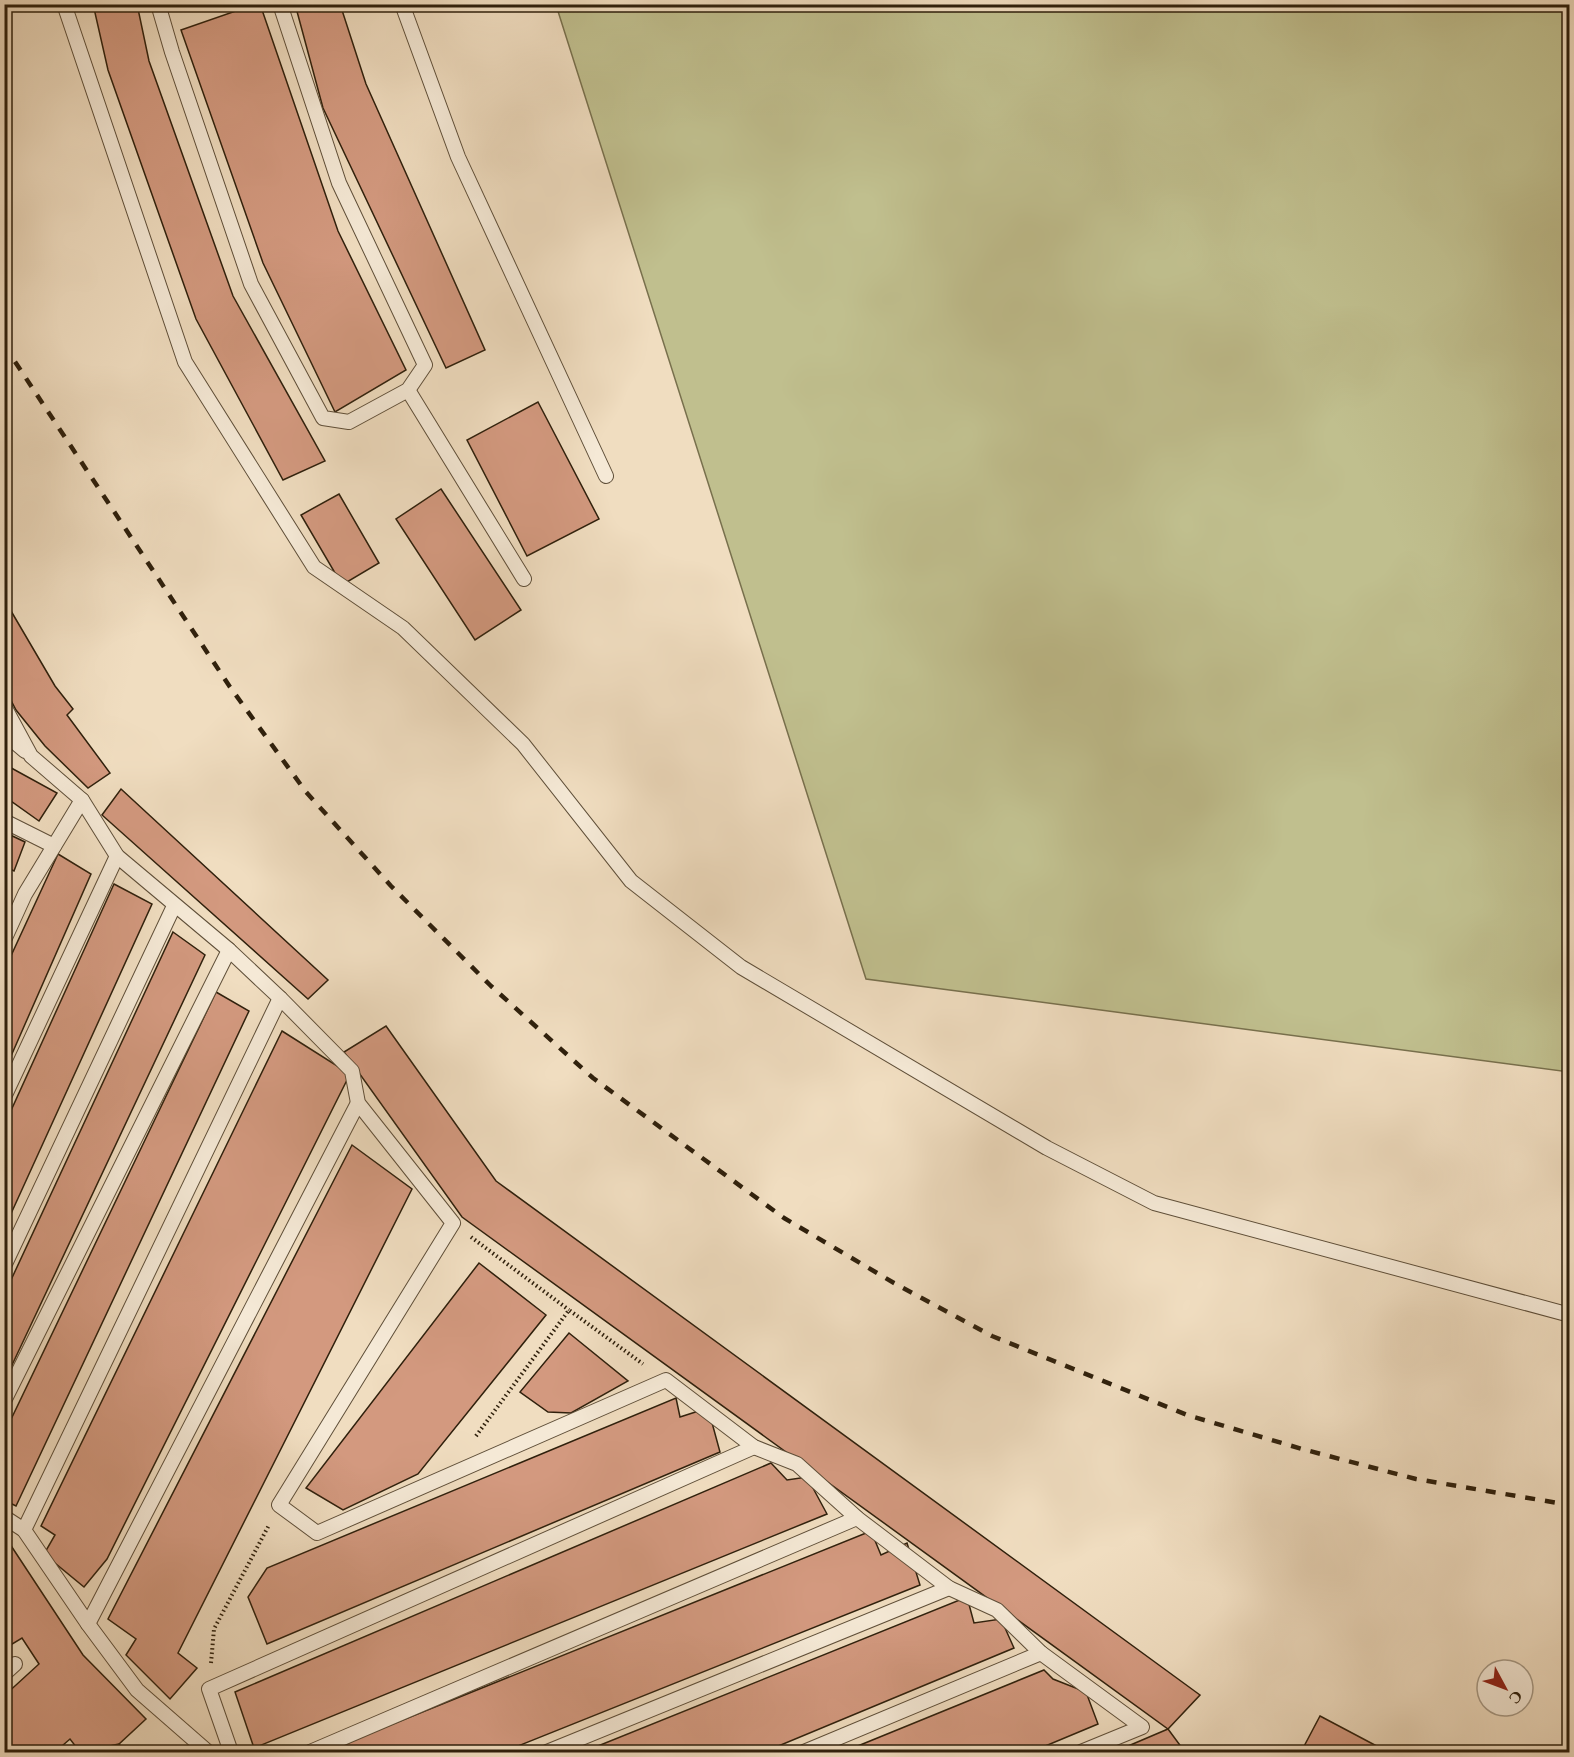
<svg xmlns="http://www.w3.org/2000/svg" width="1574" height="1757" font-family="'EB Garamond',serif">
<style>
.green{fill:#c0bf8e;stroke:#78704d;stroke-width:1.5}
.building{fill:#d3997f;stroke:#2f200c;stroke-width:1.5}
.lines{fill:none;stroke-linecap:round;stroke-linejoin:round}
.service-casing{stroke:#5f4f39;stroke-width:16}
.path{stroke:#2f200c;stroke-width:4;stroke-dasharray:1.5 3;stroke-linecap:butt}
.service{stroke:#f5e9d6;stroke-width:14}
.rail{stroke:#2f200c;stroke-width:4.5;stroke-dasharray:10 10;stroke-linecap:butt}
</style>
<rect width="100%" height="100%" fill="#f0ddc0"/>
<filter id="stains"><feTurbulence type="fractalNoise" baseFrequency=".00333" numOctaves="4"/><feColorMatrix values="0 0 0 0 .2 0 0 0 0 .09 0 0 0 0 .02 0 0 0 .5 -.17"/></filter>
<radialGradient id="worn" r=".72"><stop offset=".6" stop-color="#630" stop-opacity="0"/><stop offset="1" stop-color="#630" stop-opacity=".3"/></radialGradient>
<!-- green -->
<path class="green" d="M556,5H1569V1072L866,979Z"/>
<!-- building -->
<g class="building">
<path d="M93,4H137L149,61L233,296L325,461L283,480L196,319L108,70Z"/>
<path d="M256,4H260L338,231L406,370L335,412L263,263L181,30Z"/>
<path d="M295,4H340L366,84L485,350L446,368L323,108Z"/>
<path d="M538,402L599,519L527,556L467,440Z"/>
<path d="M441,489L521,610L475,640L396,519Z"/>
<path d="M339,494L379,563L342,585L301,515Z"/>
<path d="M4,599L55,686L73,709L67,715L110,773L88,788L45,746L16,710L4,687Z"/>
<path d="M4,764L57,793L39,821L4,796Z"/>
<path d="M121,789L328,980L308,999L102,815Z"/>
<path d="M4,832L25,842L14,871L4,866Z"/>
<path d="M58,854L91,874L4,1072V971Z"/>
<path d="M114,884L152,904L4,1229V1126Z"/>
<path d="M173,932L205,955L4,1382V1295Z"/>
<path d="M216,992L249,1011L16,1506L4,1500V1434Z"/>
<path d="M386,1026L496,1181L1200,1695L1168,1729L462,1217L344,1052Z"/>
<path d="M282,1031L350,1074L107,1559L84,1587L44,1554L55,1535L41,1526Z"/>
<path d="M352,1145L412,1189L178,1653L197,1668L170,1699L126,1655L136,1639L108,1619Z"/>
<path d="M479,1263L546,1315L418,1474L343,1510L306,1488Z"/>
<path d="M569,1333L628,1381L571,1413L548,1412L520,1392Z"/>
<path d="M676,1398L680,1417L708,1408L720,1452L267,1644L248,1597L267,1568Z"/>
<path d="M771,1463L787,1480L807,1477L827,1514L254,1748L235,1692Z"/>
<path d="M871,1531L881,1555L907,1543L920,1585L503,1752H333L353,1740Z"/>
<path d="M4,1535L83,1655L146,1719L119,1744L80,1752L70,1739L55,1752H4V1696L39,1664L22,1638L4,1649Z"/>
<path d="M967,1597L974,1623L1001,1619L1014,1648L764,1752H583Z"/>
<path d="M1044,1670L1053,1679L1086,1692L1098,1724L1031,1752H843Z"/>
<path d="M1320,1716L1388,1752H1301Z"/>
<path d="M1168,1729L1185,1752H1114Z"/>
<path d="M119,1744L125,1752H109Z"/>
</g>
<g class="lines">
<defs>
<g id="service">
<path d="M64,4L185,362L314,567L403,628L523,744L631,881L741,967L1047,1148L1154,1203L1570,1315"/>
<path d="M158,4L172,52L251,284L323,418L349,422L408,390L425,365L339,183L280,4"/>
<path d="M402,4L458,157L606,476"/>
<path d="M408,390L524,579"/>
<path d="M4,706L31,756L82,800L117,856L229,950L280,998L352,1071L358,1103L453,1223L279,1505L317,1533L666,1380L754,1447L797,1464L857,1518L949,1588L997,1610L1041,1653L1142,1727L1081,1752"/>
<path d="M4,736L12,740L25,751"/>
<path d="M4,821L54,846"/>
<path d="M4,940L25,894L82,800"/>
<path d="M4,1097L117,856"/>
<path d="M4,1266L174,906"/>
<path d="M4,1401L229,950"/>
<path d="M4,1517L24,1530L88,1624L137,1690L208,1752"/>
<path d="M24,1530L280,998"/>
<path d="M88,1624L358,1103"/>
<path d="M4,1674L15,1664"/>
<path d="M231,1752L209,1689L754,1447"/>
<path d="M310,1752L857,1518"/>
<path d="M547,1752L949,1588"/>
<path d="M804,1752L1041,1653"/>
</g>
</defs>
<!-- service casing -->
<use href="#service" class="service-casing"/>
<!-- path -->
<g class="path">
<path d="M471,1237L569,1310"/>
<path d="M476,1436L569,1310L643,1364"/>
<path d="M211,1663L214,1629L269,1525"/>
</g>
<!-- service -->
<use href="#service" class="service"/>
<!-- rail -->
<path class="rail" d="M4,345L230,687L306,792L391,886L491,986L593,1078L784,1218L894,1283L992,1336L1187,1415L1302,1449L1416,1479L1570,1505"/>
</g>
<!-- margin -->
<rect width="1574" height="1757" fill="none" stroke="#f0ddc0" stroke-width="24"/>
<rect x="6" y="6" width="1562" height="1745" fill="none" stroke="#2f200c" stroke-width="3"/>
<rect x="12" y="12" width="1550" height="1733" fill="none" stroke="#2f200c" stroke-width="1.5"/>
<!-- north arrow -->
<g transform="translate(1505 1688) rotate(131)"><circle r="28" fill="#f5e9d6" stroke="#a69985" stroke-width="1.5"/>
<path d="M0-4.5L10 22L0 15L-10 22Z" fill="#8f2418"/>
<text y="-9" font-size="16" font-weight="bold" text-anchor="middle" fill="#2f200c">С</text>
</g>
<rect width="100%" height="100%" filter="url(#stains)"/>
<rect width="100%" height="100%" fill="url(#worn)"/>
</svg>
